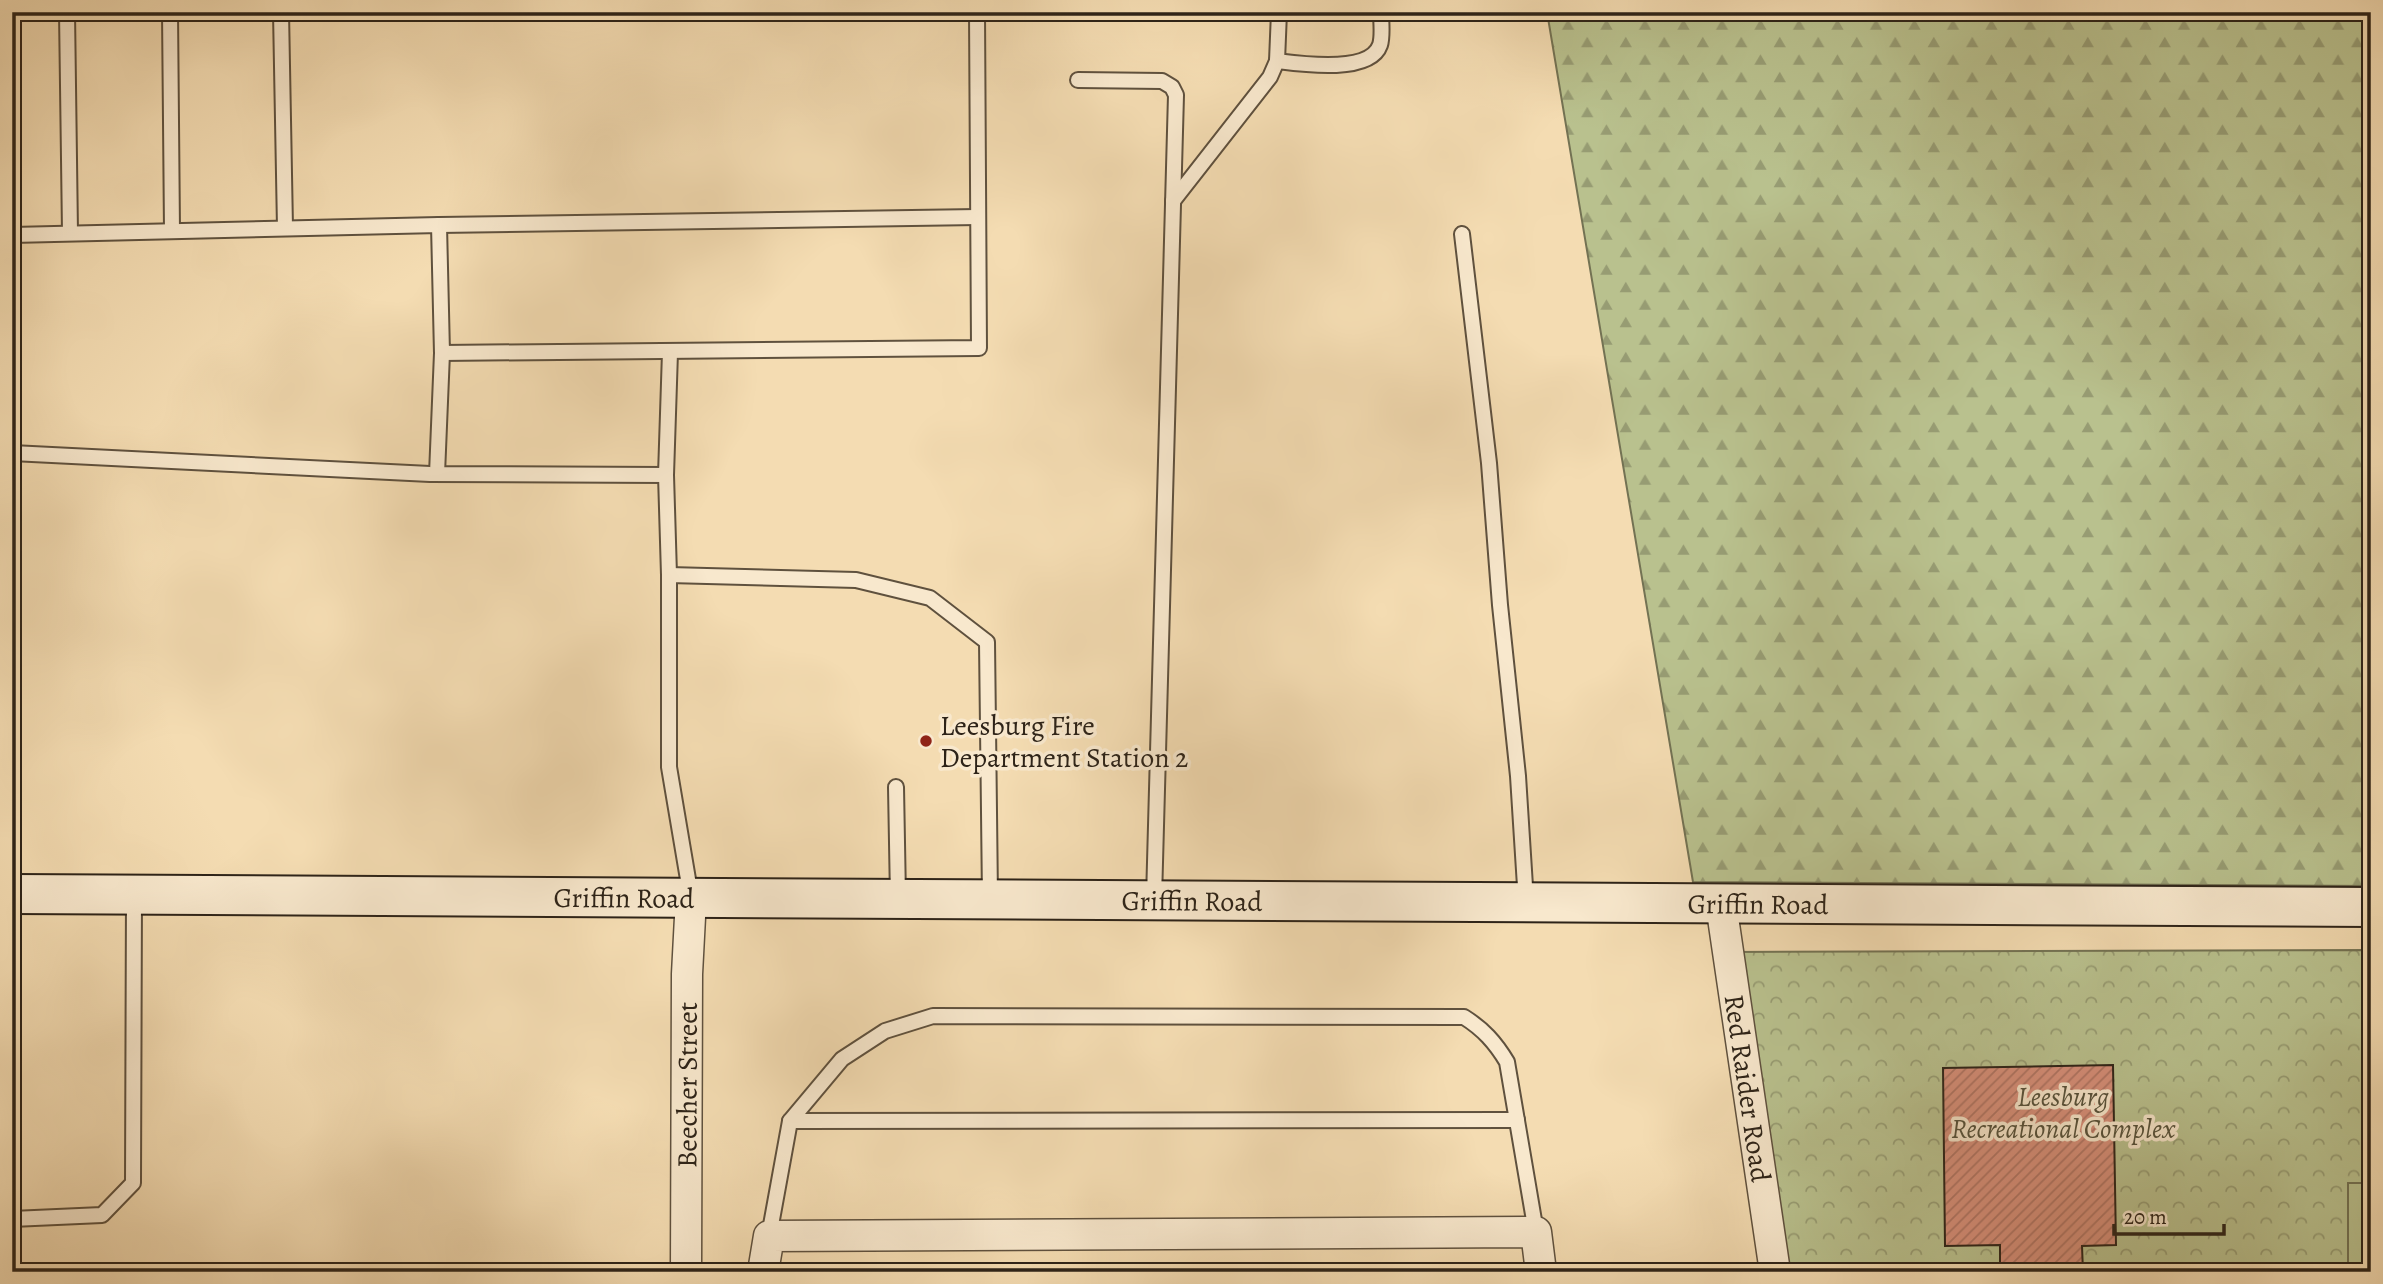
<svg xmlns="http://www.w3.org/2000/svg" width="2383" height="1284" font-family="Alegreya,serif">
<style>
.forest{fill:url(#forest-firs);stroke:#737253;stroke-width:2}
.park{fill:url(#park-crowns);stroke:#737253;stroke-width:2}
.garden{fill:#b9c18e;stroke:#737253;stroke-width:2}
.building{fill:url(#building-hatch);stroke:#2d2318;stroke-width:2}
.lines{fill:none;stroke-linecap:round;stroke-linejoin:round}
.lane-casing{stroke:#5f513e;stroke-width:18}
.street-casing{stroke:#5f513e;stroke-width:33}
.secondary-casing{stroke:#2d2318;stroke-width:42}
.lane{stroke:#f8e8cd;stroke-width:14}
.street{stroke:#f8e8cd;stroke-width:30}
.secondary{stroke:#f8e8cd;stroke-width:38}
.poi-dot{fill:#8f2418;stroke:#f8e8cd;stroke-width:2.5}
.labels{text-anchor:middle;stroke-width:7;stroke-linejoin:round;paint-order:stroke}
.poi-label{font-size:28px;fill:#2d2318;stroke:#f8e8cd;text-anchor:start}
.street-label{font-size:28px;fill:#2d2318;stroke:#f8e8cd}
.park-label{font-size:28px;font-style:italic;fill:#57523b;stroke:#f8e8cd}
</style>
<defs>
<pattern id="forest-firs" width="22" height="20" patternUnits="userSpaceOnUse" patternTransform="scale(1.75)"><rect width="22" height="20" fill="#b9c18e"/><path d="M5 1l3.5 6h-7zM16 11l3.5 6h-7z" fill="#979c73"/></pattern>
<pattern id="park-crowns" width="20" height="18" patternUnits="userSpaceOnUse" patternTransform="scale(1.75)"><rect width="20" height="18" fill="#b9c18e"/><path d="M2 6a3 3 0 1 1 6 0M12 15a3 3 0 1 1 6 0" fill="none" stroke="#979c73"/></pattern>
<pattern id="building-hatch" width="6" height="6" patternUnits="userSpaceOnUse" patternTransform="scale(1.75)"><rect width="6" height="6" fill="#d78f7a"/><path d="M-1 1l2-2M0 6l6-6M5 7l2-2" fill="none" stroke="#af7463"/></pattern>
</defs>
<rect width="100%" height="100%" fill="#f4dcb2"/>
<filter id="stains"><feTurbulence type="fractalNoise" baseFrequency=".00286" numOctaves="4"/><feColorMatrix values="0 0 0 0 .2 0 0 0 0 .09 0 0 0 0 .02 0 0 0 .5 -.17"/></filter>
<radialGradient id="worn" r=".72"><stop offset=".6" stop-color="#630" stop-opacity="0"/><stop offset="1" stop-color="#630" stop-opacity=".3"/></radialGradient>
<!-- forest -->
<path class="forest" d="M1547,12H2371V886L1693,882Z"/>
<!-- park -->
<path class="park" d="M2371,950V1272H1781L1728,952Z"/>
<!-- garden -->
<path class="garden" d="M2348,1183H2371V1265L2348,1266Z"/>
<!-- building -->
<path class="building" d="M2113,1065L2116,1245L2082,1246L2083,1272H2000V1245L1945,1246L1943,1068Z"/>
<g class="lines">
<defs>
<g id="lane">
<path d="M67,12L70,233"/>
<path d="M170,12L172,231"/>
<path d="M281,12L285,228"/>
<path d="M1277,61C1301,64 1370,74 1380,45C1383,36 1381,22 1381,12"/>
<path d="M1078,80L1162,81L1172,87L1176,95L1154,899"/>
<path d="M1173,201L1270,77L1277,61L1279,12"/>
<path d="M439,225L978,217"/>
<path d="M1462,234L1489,463L1500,605L1518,776L1526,902"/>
<path d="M12,235L439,225L442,353L979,348L977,12"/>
<path d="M12,453L430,474L666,475L670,352"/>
<path d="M437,474L442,353"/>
<path d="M666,475L669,575"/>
<path d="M896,787L898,898"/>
<path d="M691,897L669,767V575L856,580L930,598L987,642L990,897"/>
<path d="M790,1121L1517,1120"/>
<path d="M12,1219L102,1215L133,1183L134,895"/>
<path d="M769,1236L790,1121L842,1059L885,1031L933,1016L1464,1017C1483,1029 1495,1042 1507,1062L1536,1232"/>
</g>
<g id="street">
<path id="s1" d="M1721,904L1775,1272"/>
<path id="s2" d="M686,1272L687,974L691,898"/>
<path d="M763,1272L769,1236L1536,1232L1541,1272"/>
</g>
<g id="secondary">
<path id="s3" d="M12,894L2371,907"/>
</g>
</defs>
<!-- lane casing -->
<use href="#lane" class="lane-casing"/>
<!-- street casing -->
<use href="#street" class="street-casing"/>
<!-- secondary casing -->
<use href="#secondary" class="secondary-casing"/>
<!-- lane -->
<use href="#lane" class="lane"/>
<!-- street -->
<use href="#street" class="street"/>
<!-- secondary -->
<use href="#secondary" class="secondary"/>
</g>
<!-- markers -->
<circle class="poi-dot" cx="926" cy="741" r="7"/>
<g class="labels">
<!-- poi labels -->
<g class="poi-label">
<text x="940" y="735">Leesburg Fire<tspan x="940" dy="32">Department Station 2</tspan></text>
</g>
<!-- street labels -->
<g class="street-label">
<text dy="10" stroke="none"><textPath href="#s3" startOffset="612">Griffin Road</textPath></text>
<text dy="10" stroke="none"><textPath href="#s3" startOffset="1180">Griffin Road</textPath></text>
<text dy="10" stroke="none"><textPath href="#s3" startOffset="1746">Griffin Road</textPath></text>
<text dy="10" stroke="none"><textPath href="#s2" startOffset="187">Beecher Street</textPath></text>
<text dy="10" stroke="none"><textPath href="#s1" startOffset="186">Red Raider Road</textPath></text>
</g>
<!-- park labels -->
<g class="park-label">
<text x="2063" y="1106">Leesburg<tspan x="2063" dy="32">Recreational Complex</tspan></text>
</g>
</g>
<!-- margin -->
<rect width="2383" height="1284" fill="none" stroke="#f4dcb2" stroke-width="42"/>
<rect x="14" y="14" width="2355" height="1256" fill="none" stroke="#2d2318" stroke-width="3.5"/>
<rect x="21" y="21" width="2341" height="1242" fill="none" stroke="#2d2318" stroke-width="2"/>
<!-- scale -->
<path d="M2114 1224v10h110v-10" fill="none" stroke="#2d2318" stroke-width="3.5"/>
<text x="2124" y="1224" font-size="21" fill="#2d2318" stroke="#f8e8cd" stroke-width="5" paint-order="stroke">20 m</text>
<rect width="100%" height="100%" filter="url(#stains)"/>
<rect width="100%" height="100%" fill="url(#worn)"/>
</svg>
